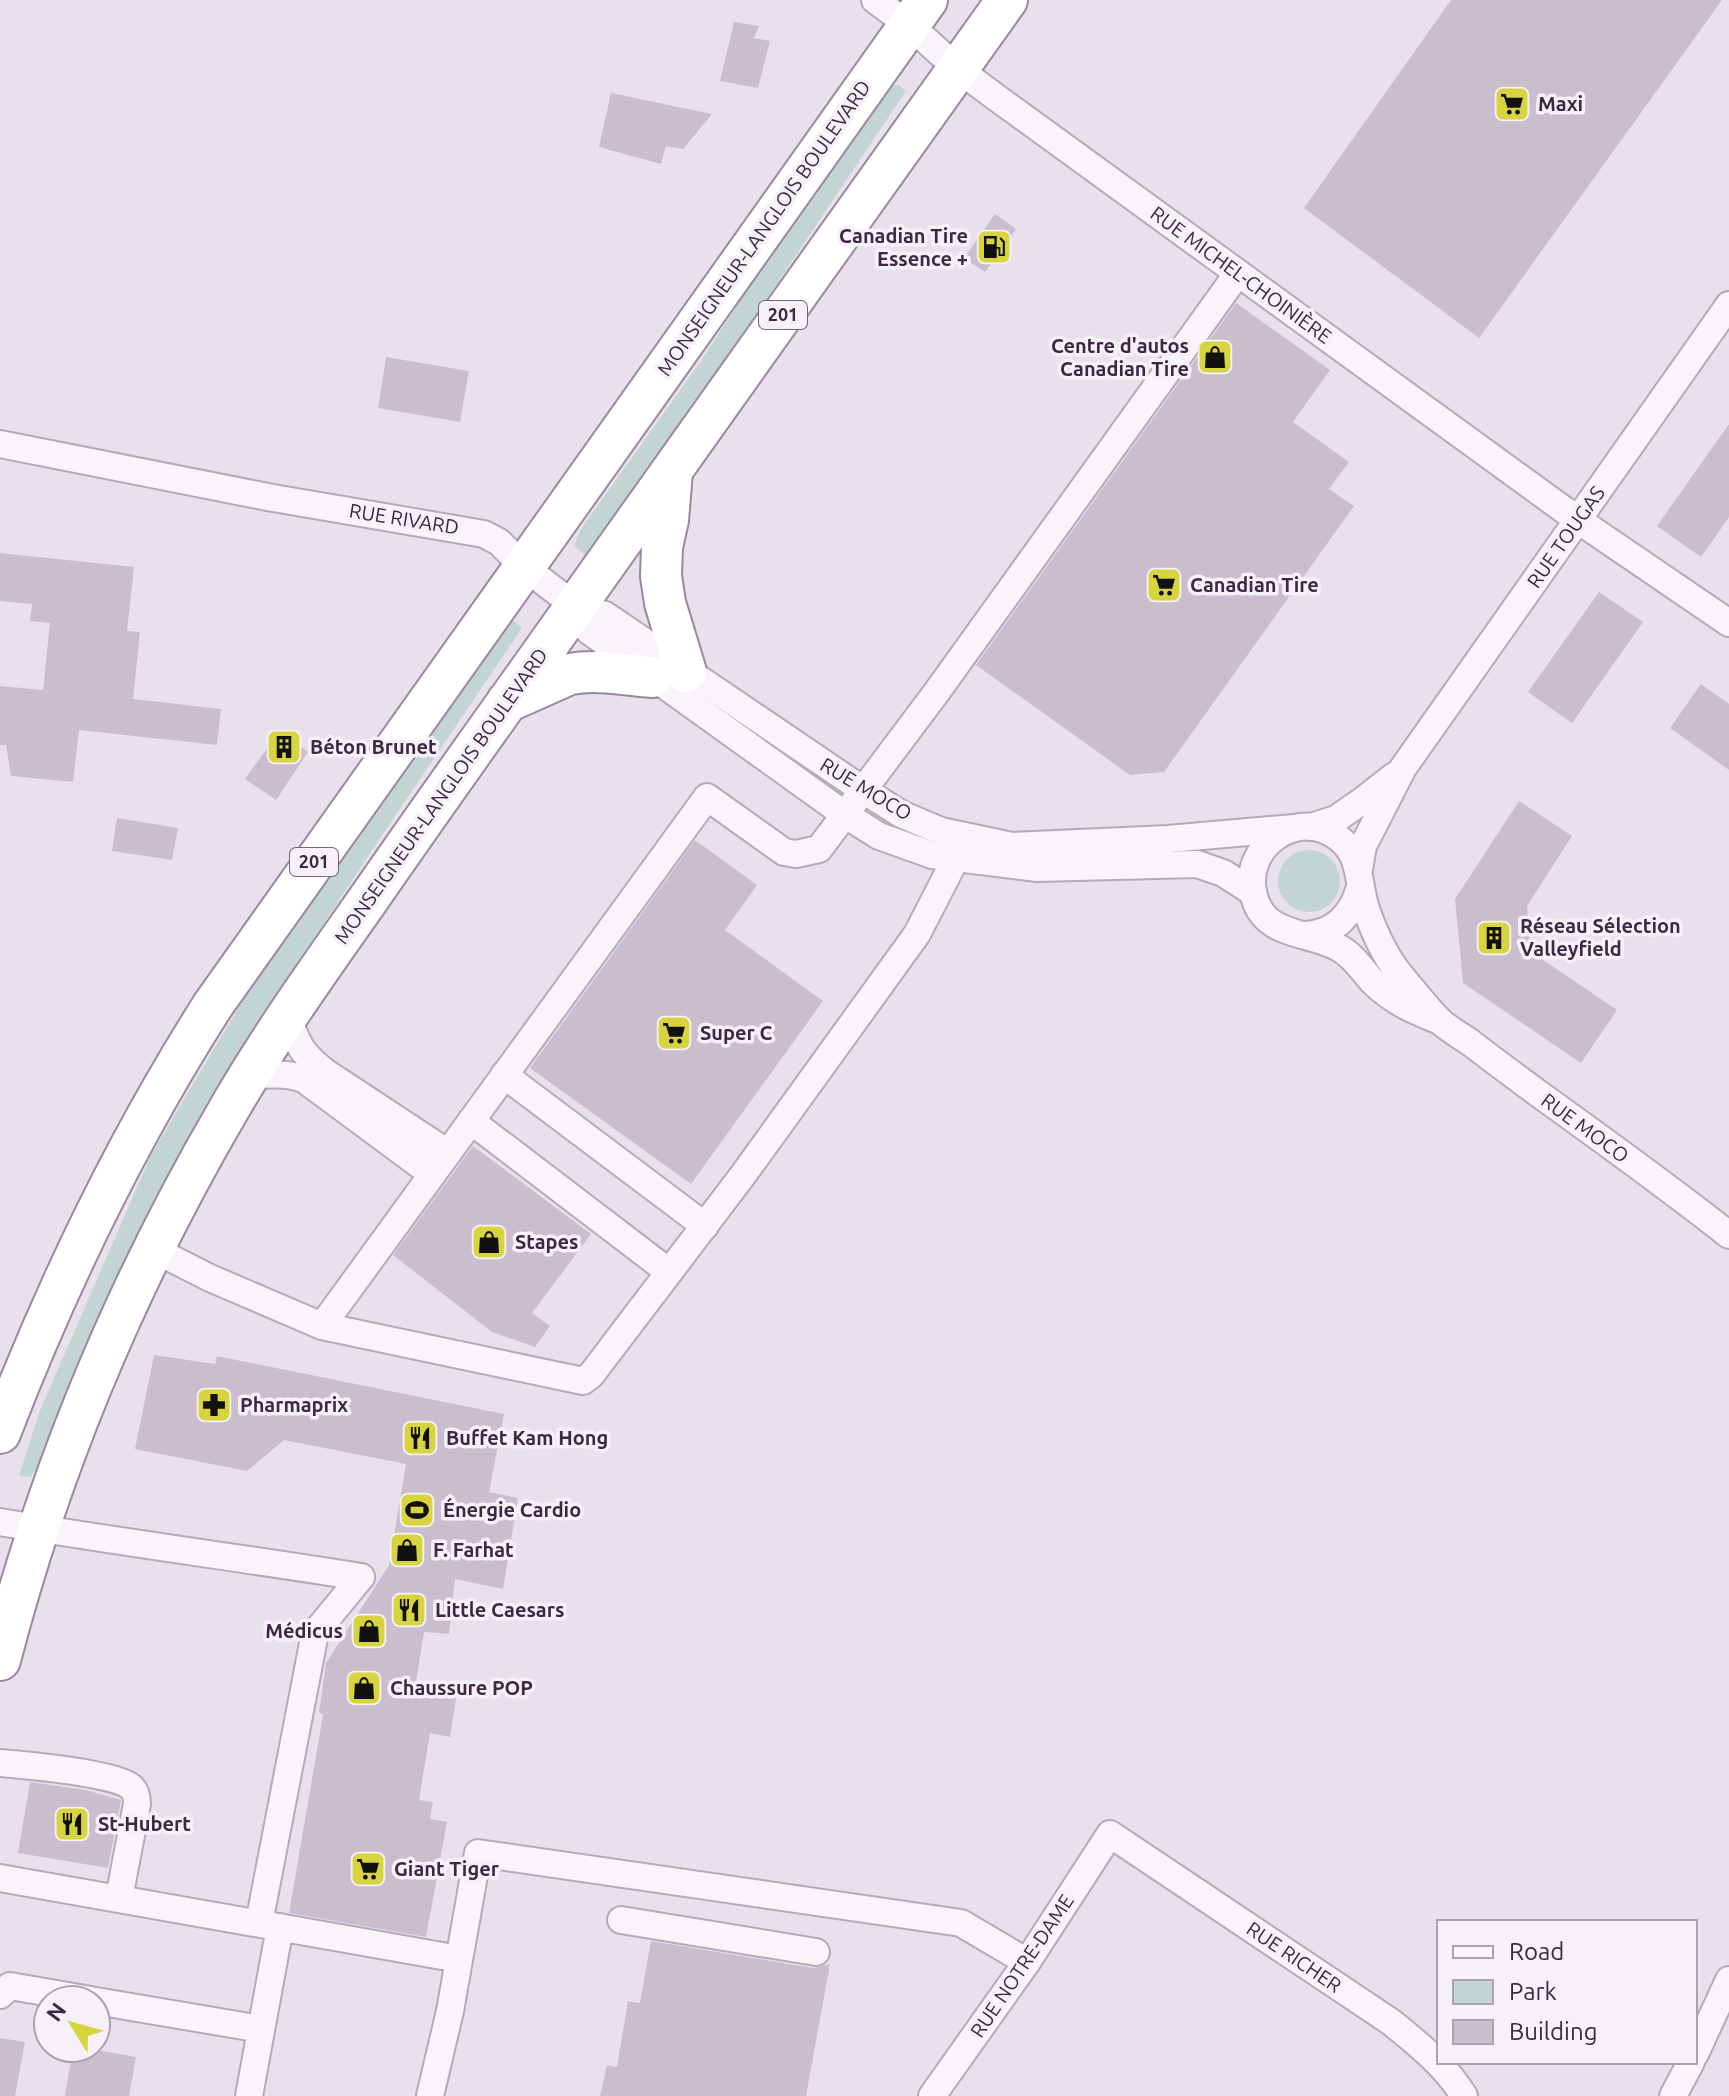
<svg xmlns="http://www.w3.org/2000/svg" width="1729" height="2096" font-family="Ubuntu,sans-serif">
<style>
.green{fill:#c2d5d3}
.building{fill:#cabece}
.lines{fill:none;stroke-linecap:round;stroke-linejoin:round}
.minor-casing{stroke:#b5aab9;stroke-width:30}
.highway-casing{stroke:#9b87a2;stroke-width:44}
.minor{stroke:#f8f4f9;stroke-width:26}
.highway{stroke:#fff;stroke-width:40}
.labels{text-anchor:middle;stroke-width:7;stroke-linejoin:round;paint-order:stroke}
.shield{fill:#f6f1f8;stroke:#746479;stroke-width:2}
.shield-label{font-size:18px;font-weight:bold;fill:#3d2843}
.poi-label{font-size:20px;font-weight:bold;fill:#3d2843;stroke:#f6f1f8;text-anchor:start}
.street-label{font-size:20px;fill:#3d2843;stroke:#f6f1f8}
</style>
<rect width="100%" height="100%" fill="#e8e1eb"/>
<!-- green -->
<g class="green">
<path d="M890,85H899L906,91L709,385L594,546L585,555L574,546L581,529L701,361L815,186Z"/>
<path d="M514,621L522,628L368,856L285,983L207,1111L43,1458L31,1477L19,1476L39,1413L151,1155L265,963L500,627Z"/>
<circle cx="1309" cy="881" r="31"/>
</g>
<!-- building -->
<g class="building">
<path d="M1451,0H1722L1479,338L1304,208Z"/>
<path d="M734,22L759,26L754,38L770,41L758,88L720,81Z"/>
<path d="M611,93L712,114L683,149L666,146L661,164L599,147Z"/>
<path d="M995,214L1016,229L985,272L964,258Z"/>
<path d="M1236,303L1330,370L1293,422L1349,462L1329,489L1354,506L1164,772L1130,775L976,665Z"/>
<path d="M386,357L469,371L460,422L378,408Z"/>
<path d="M1729,424V517L1701,557L1657,526Z"/>
<path d="M0,553L134,567L127,631L140,632L133,699L221,709L217,745L79,730L73,782L11,776L6,745H0V686L43,690L50,623L30,621L32,604L0,601Z"/>
<path d="M1599,592L1643,622L1572,723L1528,692Z"/>
<path d="M1701,684L1729,704V770L1670,728Z"/>
<path d="M279,732L308,752L276,800L245,779Z"/>
<path d="M1519,801L1572,836L1527,906L1530,951L1617,1010L1581,1063L1463,983L1455,899Z"/>
<path d="M117,818L178,828L172,860L112,851Z"/>
<path d="M695,840L757,885L725,930L823,1001L691,1184L530,1068Z"/>
<path d="M473,1146L591,1234L532,1313L550,1326L535,1347L492,1332L393,1255Z"/>
<path d="M154,1355L215,1364L217,1356L504,1414L489,1492L518,1498L503,1589L455,1579L449,1634L424,1632L416,1682L457,1692L450,1737L430,1733L419,1800L433,1802L430,1819L447,1822L426,1937L289,1913L323,1715L319,1712L326,1663L389,1565L406,1464L284,1440L247,1471L135,1449Z"/>
<path d="M30,1782L86,1790L121,1800L108,1868L18,1853Z"/>
<path d="M651,1941L813,1968L830,1964L806,2096H600L607,2065L617,2067L628,2001L640,2003Z"/>
<path d="M0,2038L25,2042L15,2096H0Z"/>
<path d="M73,2048H86L136,2057L129,2096H65Z"/>
</g>
<g class="lines">
<defs>
<g id="minor">
<path d="M875,0L909,25L958,69L997,98L1578,520L1729,623"/>
<path d="M0,444L273,498L484,534L499,542L523,566L575,606L605,615L863,790L901,814L941,831L1012,846L1168,839L1294,828"/>
<path d="M575,606L589,631L844,814L879,836L932,855L1037,868L1197,864L1223,873L1253,892"/>
<path d="M1311,827L1336,819L1362,801L1394,776"/>
<path d="M1359,869L1363,846L1403,768L1729,305"/>
<path d="M1304,935C1335,934 1352,915 1360,887"/>
<path d="M287,1017C299,1046 300,1052 325,1072L448,1153"/>
<path d="M1440,1021C1415,1011 1393,1002 1373,982C1362,970 1353,955 1339,948C1307,930 1262,938 1253,892C1244,849 1292,811 1331,833C1364,851 1356,881 1367,912C1375,934 1386,958 1401,976C1414,991 1427,1009 1441,1022C1450,1030 1461,1036 1471,1043C1493,1060 1516,1077 1539,1094C1603,1140 1667,1186 1729,1235"/>
<path d="M250,1075C268,1075 288,1072 305,1080L432,1174"/>
<path d="M504,1075L705,1226"/>
<path d="M471,1121L669,1272"/>
<path d="M153,1249L210,1278L322,1326L583,1381L591,1375L743,1175L917,934L956,858L958,835"/>
<path d="M322,1326L707,797L784,852L796,854L819,849L936,693L1238,273"/>
<path d="M0,1522C120,1542 241,1558 361,1577"/>
<path d="M0,1763C24,1765 115,1773 131,1787C136,1791 137,1797 137,1804L119,1898"/>
<path d="M0,1878L459,1959"/>
<path d="M621,1920L816,1952"/>
<path d="M259,1923L315,1633L361,1577"/>
<path d="M0,1995L10,1986L91,2000"/>
<path d="M96,2001L261,2029"/>
<path d="M1695,2054L1729,1980"/>
<path d="M249,2096L280,1927"/>
<path d="M430,2096L450,2011L478,1853L961,1923L1027,1962"/>
<path d="M932,2096L1027,1962L1110,1834L1391,2022C1418,2044 1446,2066 1464,2096"/>
<path d="M1673,2096L1691,2062"/>
</g>
<g id="highway">
<path d="M672,472L668,520L662,547L661,576L665,603L686,672"/>
<path d="M507,702L570,674C597,669 625,675 652,677"/>
<path d="M0,1433C57,1285 127,1140 213,1005L927,0"/>
<path d="M0,1660C50,1467 129,1280 229,1109C270,1038 318,971 365,904C417,829 470,754 523,680C683,452 846,227 1007,0"/>
</g>
</defs>
<!-- minor casing -->
<use href="#minor" class="minor-casing"/>
<!-- highway casing -->
<use href="#highway" class="highway-casing"/>
<!-- minor -->
<use href="#minor" class="minor"/>
<!-- highway -->
<use href="#highway" class="highway"/>
</g>
<!-- icons -->
<defs>
<symbol id="supermarket-square" viewBox="-11 -11 22 22"><rect x="-9" y="-9" width="18" height="18" rx="4" fill="#d7d43f" stroke="#f6f1f8"/><path d="M-6-5.5h2.5l.6 2H6L4.5 2H-2.5L-4.4-4H-6ZM-1.5 3.2a1.3 1.3 0 1 0 .1 0ZM3 3.2a1.3 1.3 0 1 0 .1 0Z" fill="#111"/></symbol>
<symbol id="fuel-square" viewBox="-11 -11 22 22"><rect x="-9" y="-9" width="18" height="18" rx="4" fill="#d7d43f" stroke="#f6f1f8"/><path d="M-5.5-6h7V0h2V4h1.3V-2.5L3-4.5l.8-.8L6-3V5H2.5V1h-1V6h-7ZM-4.2-4.7v3.2H.2V-4.7Z" fill="#111"/></symbol>
<symbol id="shop-square" viewBox="-11 -11 22 22"><rect x="-9" y="-9" width="18" height="18" rx="4" fill="#d7d43f" stroke="#f6f1f8"/><path d="M-5-2.5h2.3a2.7 3.5 0 0 1 5.4 0H5L5.5 6h-11ZM-1.5-2.5h3a1.5 2.3 0 0 0-3 0Z" fill="#111"/></symbol>
<symbol id="building-square" viewBox="-11 -11 22 22"><rect x="-9" y="-9" width="18" height="18" rx="4" fill="#d7d43f" stroke="#f6f1f8"/><path d="M-4-6H4V6H1V3H-1V6H-4ZM-2.5-4.3h1.7v1.8h-1.7ZM.8-4.3h1.7v1.8H.8ZM-2.5-1h1.7V.8h-1.7ZM.8-1h1.7V.8H.8Z" fill="#111"/></symbol>
<symbol id="pharmacy-square" viewBox="-11 -11 22 22"><rect x="-9" y="-9" width="18" height="18" rx="4" fill="#d7d43f" stroke="#f6f1f8"/><path d="M-2-6h4v4h4v4h-4v4h-4v-4h-4v-4h4Z" fill="#111"/></symbol>
<symbol id="restaurant-square" viewBox="-11 -11 22 22"><rect x="-9" y="-9" width="18" height="18" rx="4" fill="#d7d43f" stroke="#f6f1f8"/><path d="M-5-6h1v4h1v-4h1v4h1v-4h1v5L-1.5 .5V6h-2V.5L-5-1ZM5-6V6H3V1.5H1.5Q1.5-4 5-6Z" fill="#111"/></symbol>
<symbol id="stadium-square" viewBox="-11 -11 22 22"><rect x="-9" y="-9" width="18" height="18" rx="4" fill="#d7d43f" stroke="#f6f1f8"/><path d="M0-5a6.5 5 0 1 0 0 10a6.5 5 0 1 0 0-10ZM-3.5-1.8h7v3.6h-7Z" fill="#111"/></symbol>
</defs>
<g fill-rule="evenodd">
<use href="#supermarket-square" x="1492" y="84" width="40" height="40"/>
<use href="#fuel-square" x="974" y="227" width="40" height="40"/>
<use href="#shop-square" x="1195" y="337" width="40" height="40"/>
<use href="#supermarket-square" x="1144" y="565" width="40" height="40"/>
<use href="#building-square" x="264" y="727" width="40" height="40"/>
<use href="#building-square" x="1474" y="918" width="40" height="40"/>
<use href="#supermarket-square" x="654" y="1013" width="40" height="40"/>
<use href="#shop-square" x="469" y="1222" width="40" height="40"/>
<use href="#pharmacy-square" x="194" y="1385" width="40" height="40"/>
<use href="#restaurant-square" x="400" y="1418" width="40" height="40"/>
<use href="#stadium-square" x="397" y="1490" width="40" height="40"/>
<use href="#shop-square" x="387" y="1530" width="40" height="40"/>
<use href="#restaurant-square" x="389" y="1590" width="40" height="40"/>
<use href="#shop-square" x="349" y="1611" width="40" height="40"/>
<use href="#shop-square" x="344" y="1668" width="40" height="40"/>
<use href="#restaurant-square" x="52" y="1804" width="40" height="40"/>
<use href="#supermarket-square" x="348" y="1849" width="40" height="40"/>
</g>
<g class="labels">
<!-- shield labels -->
<g class="shield">
<rect x="759" y="301" width="48" height="28" rx="6"/>
<rect x="290" y="848" width="48" height="28" rx="6"/>
</g>
<g class="shield-label">
<text x="783" y="321">201</text>
<text x="314" y="868">201</text>
</g>
<!-- poi labels -->
<g class="poi-label">
<text x="1538" y="111">Maxi</text>
<text x="968" y="243" text-anchor="end">Canadian Tire<tspan x="968" dy="23">Essence +</tspan></text>
<text x="1189" y="353" text-anchor="end">Centre d'autos<tspan x="1189" dy="23">Canadian Tire</tspan></text>
<text x="1190" y="592">Canadian Tire</text>
<text x="310" y="754">Béton Brunet</text>
<text x="1520" y="933">Réseau Sélection<tspan x="1520" dy="23">Valleyfield</tspan></text>
<text x="700" y="1040">Super C</text>
<text x="515" y="1249">Stapes</text>
<text x="240" y="1412">Pharmaprix</text>
<text x="446" y="1445">Buffet Kam Hong</text>
<text x="443" y="1517">Énergie Cardio</text>
<text x="433" y="1557">F. Farhat</text>
<text x="435" y="1617">Little Caesars</text>
<text x="343" y="1638" text-anchor="end">Médicus</text>
<text x="390" y="1695">Chaussure POP</text>
<text x="98" y="1831">St-Hubert</text>
<text x="394" y="1876">Giant Tiger</text>
</g>
<!-- street labels -->
<g class="street-label">
<text transform="translate(764 228) rotate(-55)" y="7">MONSEIGNEUR-LANGLOIS BOULEVARD</text>
<text transform="translate(1241 275) rotate(36)" y="7">RUE MICHEL-CHOINIÈRE</text>
<text transform="translate(404 519) rotate(9)" y="7">RUE RIVARD</text>
<text transform="translate(1566 537) rotate(-55)" y="7">RUE TOUGAS</text>
<text transform="translate(866 789) rotate(31)" y="7">RUE MOCO</text>
<text transform="translate(441 796) rotate(-55)" y="7">MONSEIGNEUR-LANGLOIS BOULEVARD</text>
<text transform="translate(1585 1128) rotate(36)" y="7">RUE MOCO</text>
<text transform="translate(1294 1957) rotate(34)" y="7">RUE RICHER</text>
<text transform="translate(1022 1966) rotate(-56)" y="7">RUE NOTRE-DAME</text>
</g>
</g>
<!-- legend -->
<rect x="1437" y="1920" width="260" height="144" fill="#f6f1f8" stroke="#aca1b0" stroke-width="2"/>
<rect x="1453" y="1946" width="40" height="12" fill="#f8f4f9" stroke="#aca1b0" stroke-width="2"/>
<text x="1509" y="1960" font-size="24" fill="#3d2843">Road</text>
<rect x="1453" y="1980" width="40" height="24" fill="#c2d5d3" stroke="#aca1b0" stroke-width="2"/>
<text x="1509" y="2000" font-size="24" fill="#3d2843">Park</text>
<rect x="1453" y="2020" width="40" height="24" fill="#cabece" stroke="#aca1b0" stroke-width="2"/>
<text x="1509" y="2040" font-size="24" fill="#3d2843">Building</text>
<!-- north arrow -->
<g transform="translate(72 2024) rotate(307)"><circle r="38" fill="#f6f1f8" stroke="#aca1b0" stroke-width="2"/>
<path d="M0-6L14 30L0 20L-14 30Z" fill="#d7d43f"/>
<text y="-12" font-size="22" font-weight="bold" text-anchor="middle" fill="#3d2843">N</text>
</g>
</svg>
